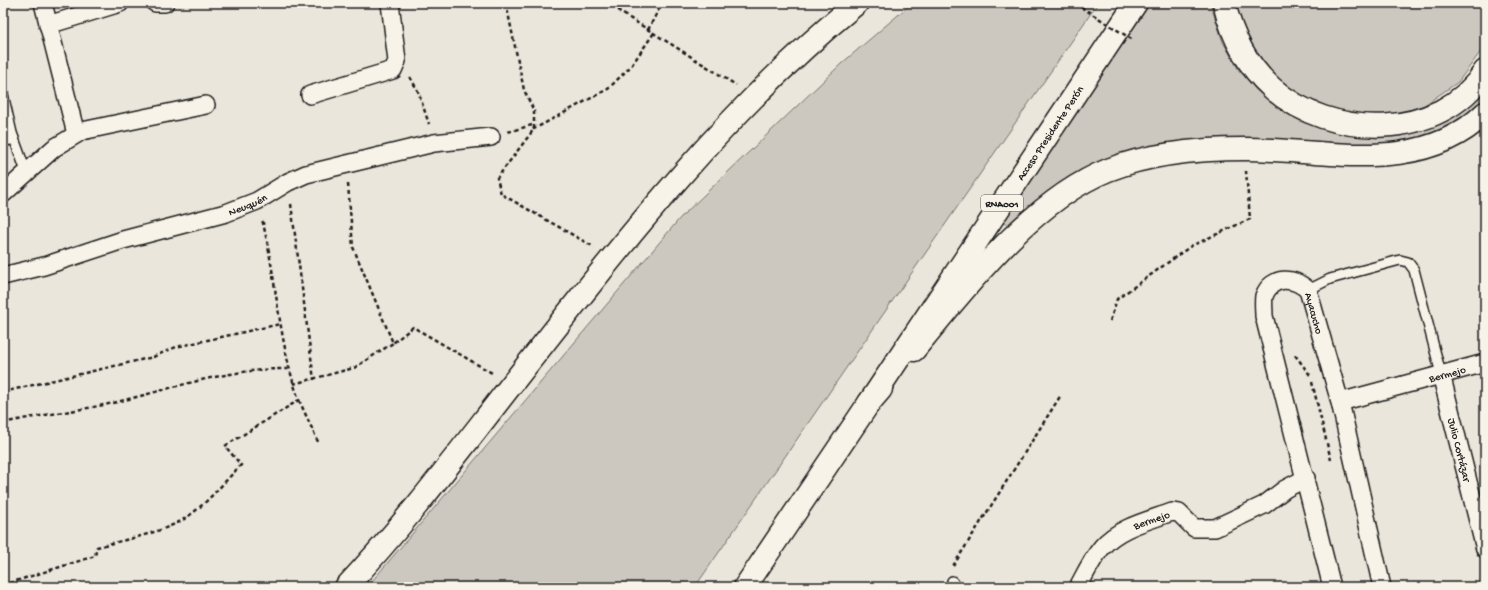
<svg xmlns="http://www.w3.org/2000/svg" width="1488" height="590" font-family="'Gochi Hand',sans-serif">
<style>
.green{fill:#ccc8c0;stroke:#74726e}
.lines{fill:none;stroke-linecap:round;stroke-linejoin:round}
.service-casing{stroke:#1c1c1c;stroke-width:12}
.minor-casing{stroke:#1c1c1c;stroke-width:20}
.primary-casing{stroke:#1c1c1c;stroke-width:25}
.motorway-casing{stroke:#1c1c1c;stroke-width:25}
.path{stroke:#1c1c1c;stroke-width:2.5;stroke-dasharray:4 3;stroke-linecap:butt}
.service{stroke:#f7f3e8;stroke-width:9}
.minor{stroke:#f7f3e8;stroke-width:17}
.primary{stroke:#f7f3e8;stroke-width:22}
.motorway{stroke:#f7f3e8;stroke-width:22}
.path-bridge{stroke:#1c1c1c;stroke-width:2.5;stroke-dasharray:4 3;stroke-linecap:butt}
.labels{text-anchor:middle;stroke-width:3.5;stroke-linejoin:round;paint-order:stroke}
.shield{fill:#f7f3e8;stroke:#5e5c59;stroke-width:1}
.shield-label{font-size:10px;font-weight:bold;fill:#1c1c1c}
.street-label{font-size:11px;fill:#1c1c1c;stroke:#f7f3e8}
</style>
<rect width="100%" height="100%" fill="#eae6dc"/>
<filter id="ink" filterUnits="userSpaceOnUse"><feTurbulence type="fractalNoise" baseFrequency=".025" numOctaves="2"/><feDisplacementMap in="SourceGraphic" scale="8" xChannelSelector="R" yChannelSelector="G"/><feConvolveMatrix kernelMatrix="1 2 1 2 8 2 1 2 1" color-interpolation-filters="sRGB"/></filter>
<g filter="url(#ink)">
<!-- green -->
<g class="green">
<path d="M912,3H1098L695,587H367L681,217L841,64Z"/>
<path d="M1150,3H1210L1223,42L1240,72L1266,96L1359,132L1485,83V101L1473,113L1430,137L1401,143L1352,146L1147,148L1122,153L1099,162L1010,227L1001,221Z"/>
<path d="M1233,3H1485V46L1458,82L1420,108L1386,116L1340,113L1308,99L1279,80L1251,51Z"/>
</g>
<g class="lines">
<defs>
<g id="service">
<path d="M3,94L12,133L27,174"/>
<path d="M3,142L14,139"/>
<path d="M1308,290L1330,279L1400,260L1408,262L1414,270L1441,374"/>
<path d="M952,581L957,587"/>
</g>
<g id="minor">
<path d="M43,3L76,134"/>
<path d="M155,3H165"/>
<path d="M48,25L120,3"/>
<path d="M310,95L393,70L397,61L390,3"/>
<path d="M3,194L54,148L82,131L206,105"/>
<path id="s1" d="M3,276L44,266L123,240L226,213L257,201L288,182L306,174L434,143L491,137"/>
<path id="s2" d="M1441,374L1485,549"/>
<path id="s3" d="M1340,402L1485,363"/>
<path id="s4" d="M1078,587C1085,574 1092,559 1102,547C1119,527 1148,521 1172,512L1179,513L1194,528H1215L1264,505L1285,489L1306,478"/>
<path id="s5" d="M1332,587L1264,316C1264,310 1263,302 1264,296C1272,275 1294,277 1308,290L1340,402L1382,587"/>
</g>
<g id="primary">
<path d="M914,350C966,287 1031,201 1108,170C1151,153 1199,149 1245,149C1325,149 1420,177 1485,113"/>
<path d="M346,587C406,523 458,453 512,384C618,249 723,112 857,3"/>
<path d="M745,587L869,403L881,389"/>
</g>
<g id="motorway">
<path d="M1224,3C1232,36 1246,65 1272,88C1330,140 1440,142 1485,71"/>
<path id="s6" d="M869,403L1136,3"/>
</g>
</defs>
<!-- service casing -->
<use href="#service" class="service-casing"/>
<!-- minor casing -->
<use href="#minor" class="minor-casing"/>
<!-- primary casing -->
<use href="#primary" class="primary-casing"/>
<!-- motorway casing -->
<use href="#motorway" class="motorway-casing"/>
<!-- path -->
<g class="path">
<path d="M506,3L524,90L534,111V129L497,178L501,194L594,247"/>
<path d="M615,3L620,12L736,85"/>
<path d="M1066,3H1067"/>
<path d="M1081,7L1083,3"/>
<path d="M648,30L662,3"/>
<path d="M410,77L418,91L429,124"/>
<path d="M508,132L532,125L534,129L608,89L631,66L654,33"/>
<path d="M348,184L353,247L393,343L413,327L492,373"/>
<path d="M291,204L314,380"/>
<path d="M1110,321L1117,299L1191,246L1250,219L1246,171"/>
<path d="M1295,355L1310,375"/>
<path d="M1312,382L1331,460"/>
<path d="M293,384L354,368L393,343"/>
<path d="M3,392L153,357L176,347L280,324"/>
<path d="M299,400L319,444"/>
<path d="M3,423C39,415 77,411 113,403C171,389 228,368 289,369"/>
<path d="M953,566L1061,395"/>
<path d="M3,585L95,556L97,547C123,540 152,535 177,523C201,511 222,484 241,465L225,446L299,400C278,341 277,279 262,219"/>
</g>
<!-- service -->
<use href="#service" class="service"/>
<!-- minor -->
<use href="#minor" class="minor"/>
<!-- primary -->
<use href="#primary" class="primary"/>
<!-- motorway -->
<use href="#motorway" class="motorway"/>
<!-- path-bridge -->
<path class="path-bridge" d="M1081,7L1133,40"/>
</g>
</g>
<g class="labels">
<!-- shield labels -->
<rect class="shield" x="981" y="195" width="42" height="16" rx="3"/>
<g class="shield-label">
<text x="1002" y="207">RNA001</text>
</g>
<!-- street labels -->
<g class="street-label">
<text dy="4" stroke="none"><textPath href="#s6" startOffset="325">Acceso Presidente Perón</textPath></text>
<text dy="4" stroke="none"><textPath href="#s1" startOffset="255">Neuquén</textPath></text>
<text dy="4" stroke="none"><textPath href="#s5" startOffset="377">Ayacucho</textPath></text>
<text dy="4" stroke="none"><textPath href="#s3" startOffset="111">Bermejo</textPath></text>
<text dy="4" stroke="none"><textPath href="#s2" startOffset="78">Julio Cortázar</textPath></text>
<text dy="4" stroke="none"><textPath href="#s4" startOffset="104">Bermejo</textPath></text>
</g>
</g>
<!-- margin -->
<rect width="1488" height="590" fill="none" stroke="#f7f3e8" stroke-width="16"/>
<rect x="8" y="8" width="1472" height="574" fill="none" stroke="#1c1c1c" stroke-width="1.5" filter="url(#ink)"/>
</svg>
